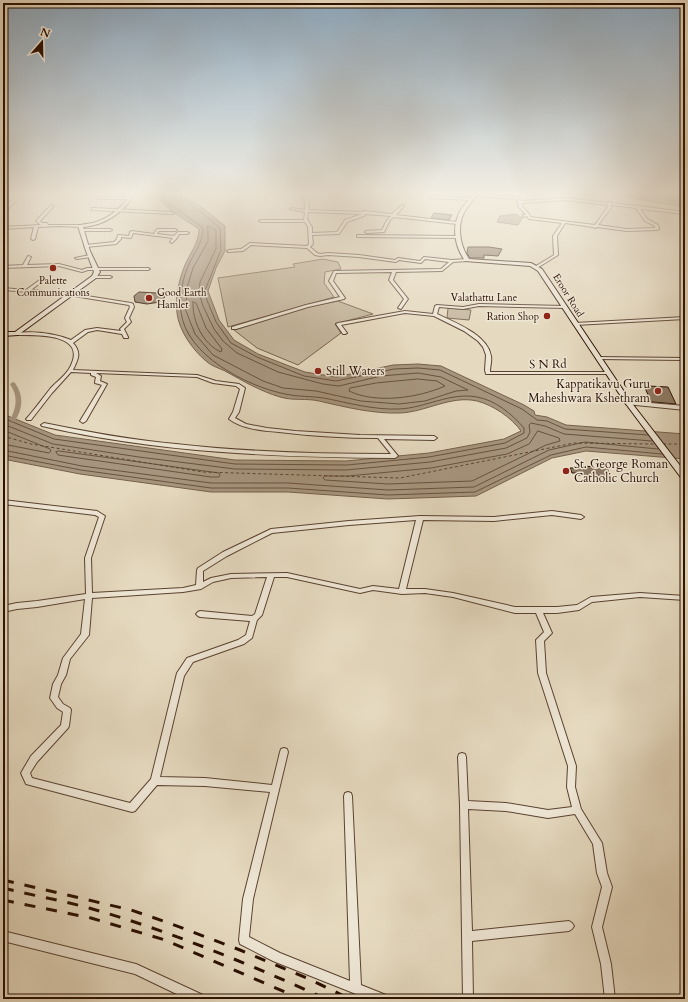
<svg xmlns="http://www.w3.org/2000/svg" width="688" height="1002" font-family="Cardo,serif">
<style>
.green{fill:#c5b79f;stroke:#786450}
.water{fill:#a6957e;stroke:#75604c}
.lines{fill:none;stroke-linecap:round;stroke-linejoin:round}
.shore{stroke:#685240;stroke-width:1}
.canal{fill:#a6957e;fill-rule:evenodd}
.ferry{stroke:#5c4533;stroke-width:1;stroke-dasharray:3 2.5;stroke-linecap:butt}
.building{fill:#8c7964;stroke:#2b1001}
.street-casing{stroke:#5a4230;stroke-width:2}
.secondary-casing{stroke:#2b1001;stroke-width:2}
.street{fill:#eee6d5;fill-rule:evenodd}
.secondary{fill:#eee6d5;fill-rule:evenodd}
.rail{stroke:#2b1001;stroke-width:3;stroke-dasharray:11 11;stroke-linecap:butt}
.poi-dot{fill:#8f2418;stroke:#eee6d5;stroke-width:1.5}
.labels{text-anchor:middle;stroke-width:3;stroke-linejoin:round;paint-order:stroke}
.far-poi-label{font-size:10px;fill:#2b1001;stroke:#eee6d5}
.far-street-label{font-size:10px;fill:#2b1001;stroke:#eee6d5}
.street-label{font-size:12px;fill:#2b1001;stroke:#eee6d5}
.poi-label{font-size:12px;fill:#2b1001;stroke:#eee6d5;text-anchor:start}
</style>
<rect width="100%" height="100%" fill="#e5d9bf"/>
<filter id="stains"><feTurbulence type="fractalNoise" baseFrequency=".005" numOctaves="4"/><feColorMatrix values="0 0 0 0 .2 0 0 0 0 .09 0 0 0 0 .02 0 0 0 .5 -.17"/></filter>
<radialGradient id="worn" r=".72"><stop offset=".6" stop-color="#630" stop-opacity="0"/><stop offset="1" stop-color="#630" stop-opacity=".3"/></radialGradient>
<!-- green -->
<g class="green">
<path d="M323,259L338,262L341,269L325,272L324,283L334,297L228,327L218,278L295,267L293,264Z"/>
<path d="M338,301L373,314L335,324L341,333L298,365L257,348L234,330L308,307Z"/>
<path d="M448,308L471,310L469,320L447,318Z"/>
</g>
<!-- water -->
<g class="water">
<path d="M157,192H176L199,205L225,226V251L216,268L208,291L219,320L234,340L258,354L305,372L336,377L393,365L418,364L441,366L524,405L534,411L535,415L547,417L566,425L685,434V459L586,451L552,458L476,496L388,499L288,492H211L80,474L3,459V414L55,435L235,460L346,461L429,453L504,439L521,431C512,418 493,405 477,401C451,395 426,412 400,413C373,414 345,407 319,401C306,398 293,401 280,397C260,391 243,381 225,371C219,368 211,366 206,361C193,350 179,331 177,313C175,298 179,279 185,265C190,253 199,243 199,229C189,222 156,204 157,192Z"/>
<path d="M613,192H685V207L637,199Z"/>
<path d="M516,214L522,218L518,225L497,222L500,216Z"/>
</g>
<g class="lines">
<!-- shore -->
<g class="shore">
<path d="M175,192L177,197L197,209L220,228L221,250L204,293L216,322L231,343L257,357L304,376L336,381L394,369L418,368L440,370L522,409L537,420L547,421L565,429L648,435"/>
<path d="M628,192L685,203"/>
<path d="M208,226L216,230V249L200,282L199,293L203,306L214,329L223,341L237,353L278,372L323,384L339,386L381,376L418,373L441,377L468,390L456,391L425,401L399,404L361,401L316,391L283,388L263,381L213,355L195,334L186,311L187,288L193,268L208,241Z"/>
<path d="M193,302L196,303L206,328L222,349L221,352C203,344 192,321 193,302Z"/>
<path d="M418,379L437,381L445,386C418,398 376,404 349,391L350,388L376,383Z"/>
<path d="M3,418L54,439L235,464L347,465L429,457L505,443L524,433V428C512,414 495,400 477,397C450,392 425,408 399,409C374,410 349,403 324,398C311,396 298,397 285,394C246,386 186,355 181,312C179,295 183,276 190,262C196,250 203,241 203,228L164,200L161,192"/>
<path d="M3,424L53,444L139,457L235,469L346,470L430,462L506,448L527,438L530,432L529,425L531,423L545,426L564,434L652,441"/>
<path d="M3,430L50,449L51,451L49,453L3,444"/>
<path d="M538,431L559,438L560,441L546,445L472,481L388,484L325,480L323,478L324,476H348L431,468L507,454L529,444Z"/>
<path d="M3,450L82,466L211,483H288L388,490L474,487L549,450L585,442L658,449"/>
<path d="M59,451L219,473L220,475L219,477H211L58,455L56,452Z"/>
<path d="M3,455L81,470L211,488H288L388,495L475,492L551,455L586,447L662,454"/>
</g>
<!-- canal -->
<path class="canal" d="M13,382L15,383C24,396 23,408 15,421L13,422L10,420C17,407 18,396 10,384Z"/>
<!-- ferry -->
<g class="ferry">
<path d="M3,436L31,444L203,472L400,478L574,443L655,444"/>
<path d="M663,444H685"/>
</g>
</g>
<!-- building -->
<g class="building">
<path d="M434,213L452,215L449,220L431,218Z"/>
<path d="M468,247H489L502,249L498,256L484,255V258H470L467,253Z"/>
<path d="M139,292L157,293L163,294L165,297L160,302L147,304L135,302L134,296Z"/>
<path d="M648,386L668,387L676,404L642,401L641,397H649L645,388L649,389Z"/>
<path d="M574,466L607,467L610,476L578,475L577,473H572L570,468H575Z"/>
</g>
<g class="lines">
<defs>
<g id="street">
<path d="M21,192H24L3,214C3,205 15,198 21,192Z"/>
<path d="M304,192H308L309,210L363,212L364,211L392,214L402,205L404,206L396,215L457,222L459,223L457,224L394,217L390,220L384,232L367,233L365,232L366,231L382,230L387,220L391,216L365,214L364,216L347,222L339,234L312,235L313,244L310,247L317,253L320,254L328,253L359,255L395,260L398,258L420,261L424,257L452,260L467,259L469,260L467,261L453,262L442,271L396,272L393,280L408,299L401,309L398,308L404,299L389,280L392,272L336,273L333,281L345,298L344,299L308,307L236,329H232V327L306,305L340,297L329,281L334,271L441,269L449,262L425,259L421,263L399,260L396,262L359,257L328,255L320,256L315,255L307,248L251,245L243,251L228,252L227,251L229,250L241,249L250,243L307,246L309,244L308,227L305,222H261L259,221L261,220H304L305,212L290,209L292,208L305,210ZM308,212L362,214L345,220L337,232L312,233V227L307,219Z"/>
<path d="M467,192H477L478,193L476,194Z"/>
<path d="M475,194L517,197L521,201L566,198L608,203L610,202L612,203L634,206L636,205L638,206L685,212V214L640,209L647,219L658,225L659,229L657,230L627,231L597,227L595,228L593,227L565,223L557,236L558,255L537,268H536V266L554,255L553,236L562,223L529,219L527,216L523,217V215H526L518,206V202L516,199L474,196L473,195ZM566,200L608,205L607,208L595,225L530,217L529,214L522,206V203ZM611,205L636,208L645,221L655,226V228L627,229L598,225L611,208Z"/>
<path d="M431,196L471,198L473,199L471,200L430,198V196Z"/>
<path d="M100,197H130L132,198L130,199H99L98,198Z"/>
<path d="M51,205L54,206L40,221L42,223H47L48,225H80L82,226L80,227L59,226L38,227L35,239L33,240L31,239L34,227L3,229V227L41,225L36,221Z"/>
<path d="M93,208L172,212L174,213L172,214L92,210V208Z"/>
<path d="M80,229H110L112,230L110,231H80Z"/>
<path d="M157,229H175L177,230L175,231H159L157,234L174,236L178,232H187L189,233L187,234H179L177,238L172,243L170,242L173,238L133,233L131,238L121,237V239L116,244L86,247L84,246L86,245L114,242L117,239L118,235L129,236L130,232L132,231L154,234Z"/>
<path d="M357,235L457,236L459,237L457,238L358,237H357Z"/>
<path d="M90,255L92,256L91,257L77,259L75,258Z"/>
<path d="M28,256L31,257L27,265L59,264L82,270L87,268H148L150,269L148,270H88L82,272L59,266L3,268V266L23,265Z"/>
<path d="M93,276H110L112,277L110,278H94L92,277Z"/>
<path d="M41,279L44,280L31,290L68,293L131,303L133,304L134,307L129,318L131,322L124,329L128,337V338H124L122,334L97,330L88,332L73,343C82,353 78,359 73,370L197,375L216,381L239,384L245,388L239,412L235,418L246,424L267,428L295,431L360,435L434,436L437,438L434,440L384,439L398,456L395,458C277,457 158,453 42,426L41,425L44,423C88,432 131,440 176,444C247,452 319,454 391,454L378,438C345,438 312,436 279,432C263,431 242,429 229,419L233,412L240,389L236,386L213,383L197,377L96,373L101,376L100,381L107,384L86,421L83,423L80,421L102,385L95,383V382L96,377L91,375V373L71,372L52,393L31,420H27L26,419L27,418C35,409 42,399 50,389C56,382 64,377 69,369C90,333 37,335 16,335H14V333C33,331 54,333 71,340L85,330L97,328L121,331L120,329L127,322L125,318L130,307L129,305L68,295L3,290V288L26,290Z"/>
<path d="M479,304L565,306L567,307L565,308L479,306L463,309L439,307L437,314C454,322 488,335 491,356C492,361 490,366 490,372H608L610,373L608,374H486L485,370L486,355L483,347L478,341L464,331L434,316L405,313L341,325L347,333L345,334H343L336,324L338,323L405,311L433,314L435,306L437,305L463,307Z"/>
<path d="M685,317V319L575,325L573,324L575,323Z"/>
<path d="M596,357L685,358V360L598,359L596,358Z"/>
<path d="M628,401L685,406V410L626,404L625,403Z"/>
<path d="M3,500L97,511L105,516L91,558L92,593L183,588L196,585L197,570L198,568L223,552L271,529L349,521L420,516L494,517L552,511L581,515L584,517L581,519L552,515L494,521L423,520L406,589H425L453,593L515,607H557L577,605L591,597L640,593L685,596V600L640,597L592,602L579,610L557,613H543L552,633L544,641L546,673L576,766L575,787L581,809L602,843L607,873L612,887L602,927L611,964L615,999H605L601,964L592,927L602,887L597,873L593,844L575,814L548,818L506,811L468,809L472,931L569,921L572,923L574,926L572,929L569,931L472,941L473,999H463L460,805L458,757L459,754L462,753L465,754L466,757L468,801L506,803L548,810L572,807L567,787L568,766L538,673L536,640L544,632L536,613H515L453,597L425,593L402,594L373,590L360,593L287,577H274L262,615L257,620L252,638L244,644L193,662L184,676L160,777L205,778L272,785L280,752L281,749L284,748L287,749L288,752L253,899L249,937L280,953L350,981L344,796L345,793L348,792L351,793L352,796L361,985L386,995L387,999H369L356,994L273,961L240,944L239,940L243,899L270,792L205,786L157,785L135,811L132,812L26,784L21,773L31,756L61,725L63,712L57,708L50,698L53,684L58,675L63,658L81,634L85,599L37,607L17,609L3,612V606L17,603L37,601L86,594L85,558L99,517L95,515L3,504ZM416,520L399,589L373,586L360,589L287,573L231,574L211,578L203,582V571L227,556L272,533L349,525ZM267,577L255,614L252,616L200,611L198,612L196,614L198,616L200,617L250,621L246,635L238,640L187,658L177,673L151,779L130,803L32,778L30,773L37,762L68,728L69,726L71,710L70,708L63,704L58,697L61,684L66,675L70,659L89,635L92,598L183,592L201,589L213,582L231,578Z"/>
<path d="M3,931L136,964L203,995L204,999H187L135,974L3,941Z"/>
</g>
<g id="secondary">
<path d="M132,192H136C124,212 106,225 83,227L90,251L100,272L96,278L18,335L3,336V332H15L92,276L94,272L86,251L78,226C82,224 88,224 93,223C110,218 123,207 132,192Z"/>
<path d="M474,192H478C475,198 471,202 467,208C456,223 459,244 469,259L531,263L542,269L631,402L685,472V479H682L626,404L538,271L530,266L465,261C454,245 451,225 462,208C466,202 471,198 474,192Z"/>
</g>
</defs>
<!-- street casing -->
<use href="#street" class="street-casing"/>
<!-- secondary casing -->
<use href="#secondary" class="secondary-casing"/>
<!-- street -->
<use href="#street" class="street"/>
<!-- secondary -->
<use href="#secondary" class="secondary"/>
<!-- rail -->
<g class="rail">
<path d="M3,880L131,910L169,923L240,950L309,979L350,999"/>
<path d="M3,888C31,895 60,900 89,908C170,931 249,964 326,999"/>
<path d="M3,900L91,918L165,940L301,999"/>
</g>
</g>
<!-- sky -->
<linearGradient id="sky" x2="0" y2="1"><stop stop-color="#8da8be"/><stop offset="0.58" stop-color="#f3eee2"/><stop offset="1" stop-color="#f3eee2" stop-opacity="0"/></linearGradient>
<rect width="688" height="333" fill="url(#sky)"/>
<!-- markers -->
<g class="poi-dot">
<circle cx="53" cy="268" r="4"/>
<circle cx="149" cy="298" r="4"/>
<circle cx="547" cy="316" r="4"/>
<circle cx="318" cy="371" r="4"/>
<circle cx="658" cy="391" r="4"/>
<circle cx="566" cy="471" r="4"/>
</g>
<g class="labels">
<!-- far-poi labels -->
<g class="far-poi-label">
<text x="53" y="284">Palette<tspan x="53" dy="12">Communications</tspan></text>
<text x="157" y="296" text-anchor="start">Good Earth<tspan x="157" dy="12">Hamlet</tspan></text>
<text x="539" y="320" text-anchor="end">Ration Shop</text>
</g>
<!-- far-street labels -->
<g class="far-street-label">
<text transform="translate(569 295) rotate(58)" y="4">Eroor Road</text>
<text x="484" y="301">Valathattu Lane</text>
</g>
<!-- street labels -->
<g class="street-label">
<text transform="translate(548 364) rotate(-1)" y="4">S N Rd</text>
</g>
<!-- poi labels -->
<g class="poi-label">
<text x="326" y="375">Still Waters</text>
<text x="650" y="388" text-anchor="end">Kappatikavu Guru<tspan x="650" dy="14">Maheshwara Kshethram</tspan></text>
<text x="574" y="468">St. George Roman<tspan x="574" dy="14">Catholic Church</tspan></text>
</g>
</g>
<!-- margin -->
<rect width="688" height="1002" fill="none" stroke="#e5d9bf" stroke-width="16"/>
<rect x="4" y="4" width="680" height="994" fill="none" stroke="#2b1001" stroke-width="2"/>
<rect x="8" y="8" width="672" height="986" fill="none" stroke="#2b1001"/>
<!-- north arrow -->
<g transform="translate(42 42) rotate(20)" stroke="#eee6d5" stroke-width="3" paint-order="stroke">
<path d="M0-3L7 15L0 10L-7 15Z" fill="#2b1001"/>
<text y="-6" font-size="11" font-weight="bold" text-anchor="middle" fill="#2b1001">N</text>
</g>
<rect width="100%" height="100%" filter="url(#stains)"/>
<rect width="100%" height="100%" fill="url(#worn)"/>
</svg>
